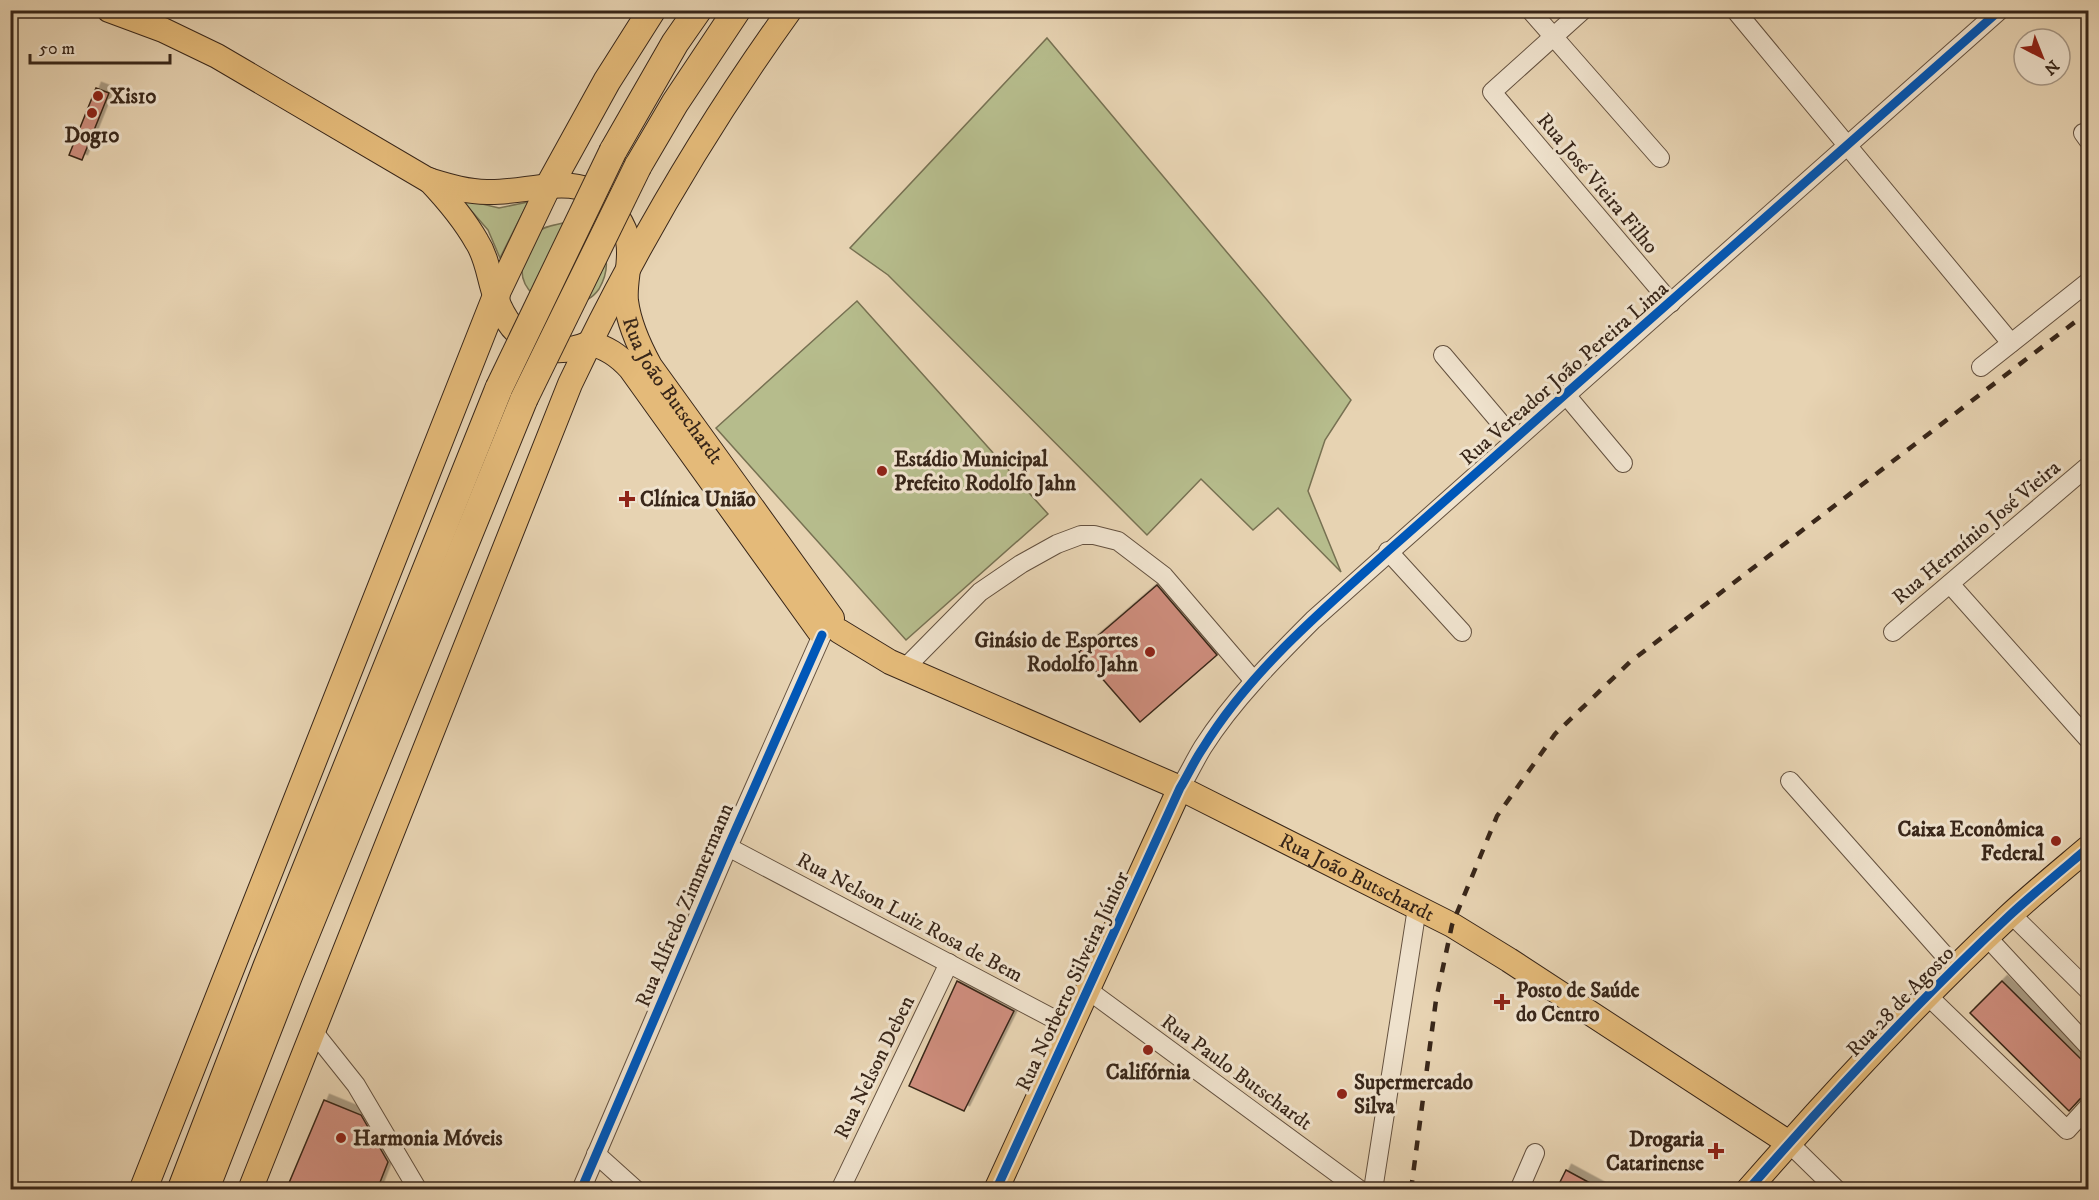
<svg xmlns="http://www.w3.org/2000/svg" width="2099" height="1200" font-family="'IM FELL DW Pica',serif">
<style>
.green{fill:#b6bc8c;stroke:#777152;stroke-width:1.5}
.building{fill:#cf8e7e;stroke:#382619;stroke-width:1.5;filter:url(#shadow)}
.lines{fill:none;stroke-linecap:round;stroke-linejoin:round}
.minor-casing{stroke:#64513f;stroke-width:20}
.major-casing{stroke:#382619;stroke-width:26}
.highway-casing{stroke:#382619;stroke-width:29}
.minor{stroke:#efe2cd;stroke-width:18}
.major{stroke:#e4ba79;stroke-width:24}
.highway{stroke:#e4ba79;stroke-width:27}
.rail{stroke:#382619;stroke-width:4.5;stroke-dasharray:10 10;stroke-linecap:butt}
.highway-bridge-casing{stroke:#382619;stroke-width:29;stroke-linecap:butt}
.highway-bridge{stroke:#e4ba79;stroke-width:27}
.cycleway-casing{stroke:#efe2cd;stroke-width:13}
.cycleway{stroke:#0057b8;stroke-width:9}
.poi-dot{fill:#8f2418;stroke:#efe2cd;stroke-width:2}
.labels{text-anchor:middle;stroke-width:6;stroke-linejoin:round;paint-order:stroke}
.poi-label{font-size:21px;font-weight:bold;fill:#382619;stroke:#efe2cd;text-anchor:start}
.street-label{font-size:21px;fill:#382619;stroke:#efe2cd}
</style>
<defs>
<filter id="shadow"><feDropShadow dx="5.5" dy="-5.5" stdDeviation="0" flood-color="#0004"/></filter>
</defs>
<rect width="100%" height="100%" fill="#e7d3b2"/>
<filter id="stains"><feTurbulence type="fractalNoise" baseFrequency=".00333" numOctaves="4"/><feColorMatrix values="0 0 0 0 .2 0 0 0 0 .09 0 0 0 0 .02 0 0 0 .5 -.17"/></filter>
<radialGradient id="worn" r=".72"><stop offset=".6" stop-color="#630" stop-opacity="0"/><stop offset="1" stop-color="#630" stop-opacity=".3"/></radialGradient>
<!-- green -->
<g class="green">
<path d="M1047,38L1351,400L1325,440L1308,491L1341,572L1278,508L1253,530L1201,479L1147,535L888,275L850,248Z"/>
<path d="M461,199L499,208L528,202L500,258L488,230Z"/>
<path d="M563,223C597,228 618,256 599,289C592,299 584,302 572,304C568,305 563,307 559,307C542,307 522,289 522,271C522,265 528,256 530,250C532,245 534,237 537,233C543,226 555,225 563,223Z"/>
<path d="M857,301L1048,514L906,640L716,428Z"/>
</g>
<!-- building -->
<g class="building">
<path d="M96,88L109,93L82,160L69,155Z"/>
<path d="M1157,585L1217,655L1140,722L1079,652Z"/>
<path d="M957,981L1014,1011L964,1111L909,1086Z"/>
<path d="M2002,981L2088,1066V1096L2080,1099L2069,1111L1970,1013Z"/>
<path d="M324,1100L361,1115L388,1162L377,1190H286Z"/>
<path d="M1566,1170L1603,1190H1556Z"/>
</g>
<g class="lines">
<defs>
<g id="minor">
<path d="M1530,10L1660,158"/>
<path d="M1583,10L1492,92L1671,303"/>
<path d="M1735,10L2011,343"/>
<path d="M2083,133L2088,140"/>
<path d="M1443,355L1515,440"/>
<path d="M1981,367L2088,282"/>
<path d="M1566,395L1623,463"/>
<path d="M1388,551L1462,632"/>
<path d="M1950,584L2088,739"/>
<path d="M1893,632L2088,466"/>
<path d="M904,669L980,592L1021,564L1057,544L1081,535H1094L1118,541L1164,576L1254,681"/>
<path d="M1790,781L1955,967"/>
<path d="M1180,788C1188,775 1195,760 1203,747C1233,700 1274,659 1313,620L2000,10"/>
<path d="M728,847L1071,1028"/>
<path d="M2011,914L2088,990"/>
<path d="M1987,937L2088,1046"/>
<path d="M1088,990L1360,1190"/>
<path d="M1928,996L2067,1130L2088,1107"/>
<path d="M313,1031L356,1085L418,1190"/>
<path d="M1789,1143L1837,1190"/>
<path d="M596,1154L636,1190"/>
<path d="M581,1190L728,847L822,635"/>
<path d="M840,1190L949,963"/>
<path d="M1373,1190L1417,908"/>
<path d="M1519,1190L1535,1153"/>
</g>
<g id="major">
<path id="s1" d="M109,10L163,30L217,56L428,180C448,186 467,192 487,192C532,194 589,165 617,216C622,224 626,232 628,241C632,261 624,282 626,301C629,324 639,346 650,366L832,618"/>
<path d="M429,180C447,199 464,219 477,242C488,259 489,280 496,298C512,341 546,362 590,343"/>
<path d="M496,297L549,186"/>
<path d="M590,343C607,348 618,355 630,368L819,631"/>
<path id="s2" d="M839,631L890,662L1180,788L1452,925L1509,960L1789,1143"/>
<path d="M250,1190L570,384C632,253 705,128 790,10"/>
<path d="M996,1190L1180,788"/>
<path d="M1748,1190C1831,1095 1917,1002 2009,916C2035,892 2062,870 2088,848"/>
</g>
<g id="highway">
<path d="M613,151L675,43L698,10"/>
<path d="M638,166L675,103L737,10"/>
<path d="M549,186L607,81L652,10"/>
<path d="M143,1190L496,297"/>
<path d="M181,1190L267,966L499,388"/>
<path d="M205,1190L289,975L524,399"/>
</g>
</defs>
<!-- minor casing -->
<use href="#minor" class="minor-casing"/>
<!-- major casing -->
<use href="#major" class="major-casing"/>
<!-- highway casing -->
<use href="#highway" class="highway-casing"/>
<!-- minor -->
<use href="#minor" class="minor"/>
<!-- major -->
<use href="#major" class="major"/>
<!-- highway -->
<use href="#highway" class="highway"/>
<!-- rail -->
<path class="rail" d="M1411,1190L1436,1000L1452,925L1497,816L1555,734L1630,662L2088,312"/>
<defs>
<g id="highway-bridge">
<path d="M499,388L613,151"/>
<path d="M524,399L638,166"/>
</g>
</defs>
<!-- highway-bridge casing -->
<use href="#highway-bridge" class="highway-bridge-casing"/>
<!-- highway-bridge -->
<use href="#highway-bridge" class="highway-bridge"/>
<defs>
<g id="cycleway">
<path d="M581,1190L728,847L822,635"/>
<path d="M996,1190L1180,788C1188,775 1194,761 1203,748C1250,671 1322,611 1388,551L2000,10"/>
<path d="M1748,1190C1831,1095 1917,1002 2009,916C2035,892 2062,870 2088,848"/>
</g>
</defs>
<!-- cycleway casing -->
<use href="#cycleway" class="cycleway-casing"/>
<!-- cycleway -->
<use href="#cycleway" class="cycleway"/>
</g>
<!-- markers -->
<g class="poi-dot">
<circle cx="98" cy="96" r="6"/>
<circle cx="92" cy="113" r="6"/>
<circle cx="882" cy="471" r="6"/>
<path d="M624 490h6v6h6v6h-6v6h-6v-6h-6v-6h6z"/>
<circle cx="1150" cy="652" r="6"/>
<circle cx="2056" cy="841" r="6"/>
<path d="M1499 993h6v6h6v6h-6v6h-6v-6h-6v-6h6z"/>
<circle cx="1148" cy="1050" r="6"/>
<circle cx="1342" cy="1094" r="6"/>
<circle cx="341" cy="1138" r="6"/>
<path d="M1713 1142h6v6h6v6h-6v6h-6v-6h-6v-6h6z"/>
</g>
<g class="labels">
<!-- poi labels -->
<g class="poi-label">
<text x="110" y="103">Xis10</text>
<text x="92" y="142" text-anchor="middle">Dog10</text>
<text x="894" y="466">Estádio Municipal<tspan x="894" dy="24">Prefeito Rodolfo Jahn</tspan></text>
<text x="640" y="506">Clínica União</text>
<text x="1138" y="647" text-anchor="end">Ginásio de Esportes<tspan x="1138" dy="24">Rodolfo Jahn</tspan></text>
<text x="2044" y="836" text-anchor="end">Caixa Econômica<tspan x="2044" dy="24">Federal</tspan></text>
<text x="1516" y="997">Posto de Saúde<tspan x="1516" dy="24">do Centro</tspan></text>
<text x="1148" y="1079" text-anchor="middle">Califórnia</text>
<text x="1354" y="1089">Supermercado<tspan x="1354" dy="24">Silva</tspan></text>
<text x="353" y="1145">Harmonia Móveis</text>
<text x="1704" y="1146" text-anchor="end">Drogaria<tspan x="1704" dy="24">Catarinense</tspan></text>
</g>
<!-- street labels -->
<g class="street-label">
<text transform="translate(1598 183) rotate(50)" y="7">Rua José Vieira Filho</text>
<text transform="translate(1564 373) rotate(-41)" y="7">Rua Vereador João Pereira Lima</text>
<text dy="7" stroke="none"><textPath href="#s1" startOffset="754">Rua João Butschardt</textPath></text>
<text transform="translate(1976 532) rotate(-40)" y="7">Rua Hermínio José Vieira</text>
<text dy="7" stroke="none"><textPath href="#s2" startOffset="574">Rua João Butschardt</textPath></text>
<text transform="translate(684 905) rotate(-67)" y="7">Rua Alfredo Zimmermann</text>
<text transform="translate(910 917) rotate(28)" y="7">Rua Nelson Luiz Rosa de Bem</text>
<text transform="translate(1072 981) rotate(-65)" y="7">Rua Norberto Silveira Júnior</text>
<text transform="translate(1900 1001) rotate(-46)" y="7">Rua 28 de Agosto</text>
<text transform="translate(874 1067) rotate(-64)" y="7">Rua Nelson Deben</text>
<text transform="translate(1237 1072) rotate(36)" y="7">Rua Paulo Butschardt</text>
</g>
</g>
<!-- margin -->
<rect width="2099" height="1200" fill="none" stroke="#e7d3b2" stroke-width="36"/>
<rect x="12" y="12" width="2075" height="1176" fill="none" stroke="#382619" stroke-width="3"/>
<rect x="18" y="18" width="2063" height="1164" fill="none" stroke="#382619" stroke-width="1.5"/>
<!-- north arrow -->
<g transform="translate(2042 57) rotate(138)"><circle r="28" fill="#efe2cd" stroke="#a69785" stroke-width="1.5"/>
<path d="M0-4.5L10 22L0 15L-10 22Z" fill="#8f2418"/>
<text y="-9" font-size="16" font-weight="bold" text-anchor="middle" fill="#382619">N</text>
</g>
<!-- scale -->
<path d="M30 54v9h140v-9" fill="none" stroke="#382619" stroke-width="3"/>
<text x="39" y="54" font-size="18" fill="#382619" stroke="#efe2cd" stroke-width="4.5" paint-order="stroke">50 m</text>
<rect width="100%" height="100%" filter="url(#stains)"/>
<rect width="100%" height="100%" fill="url(#worn)"/>
</svg>
